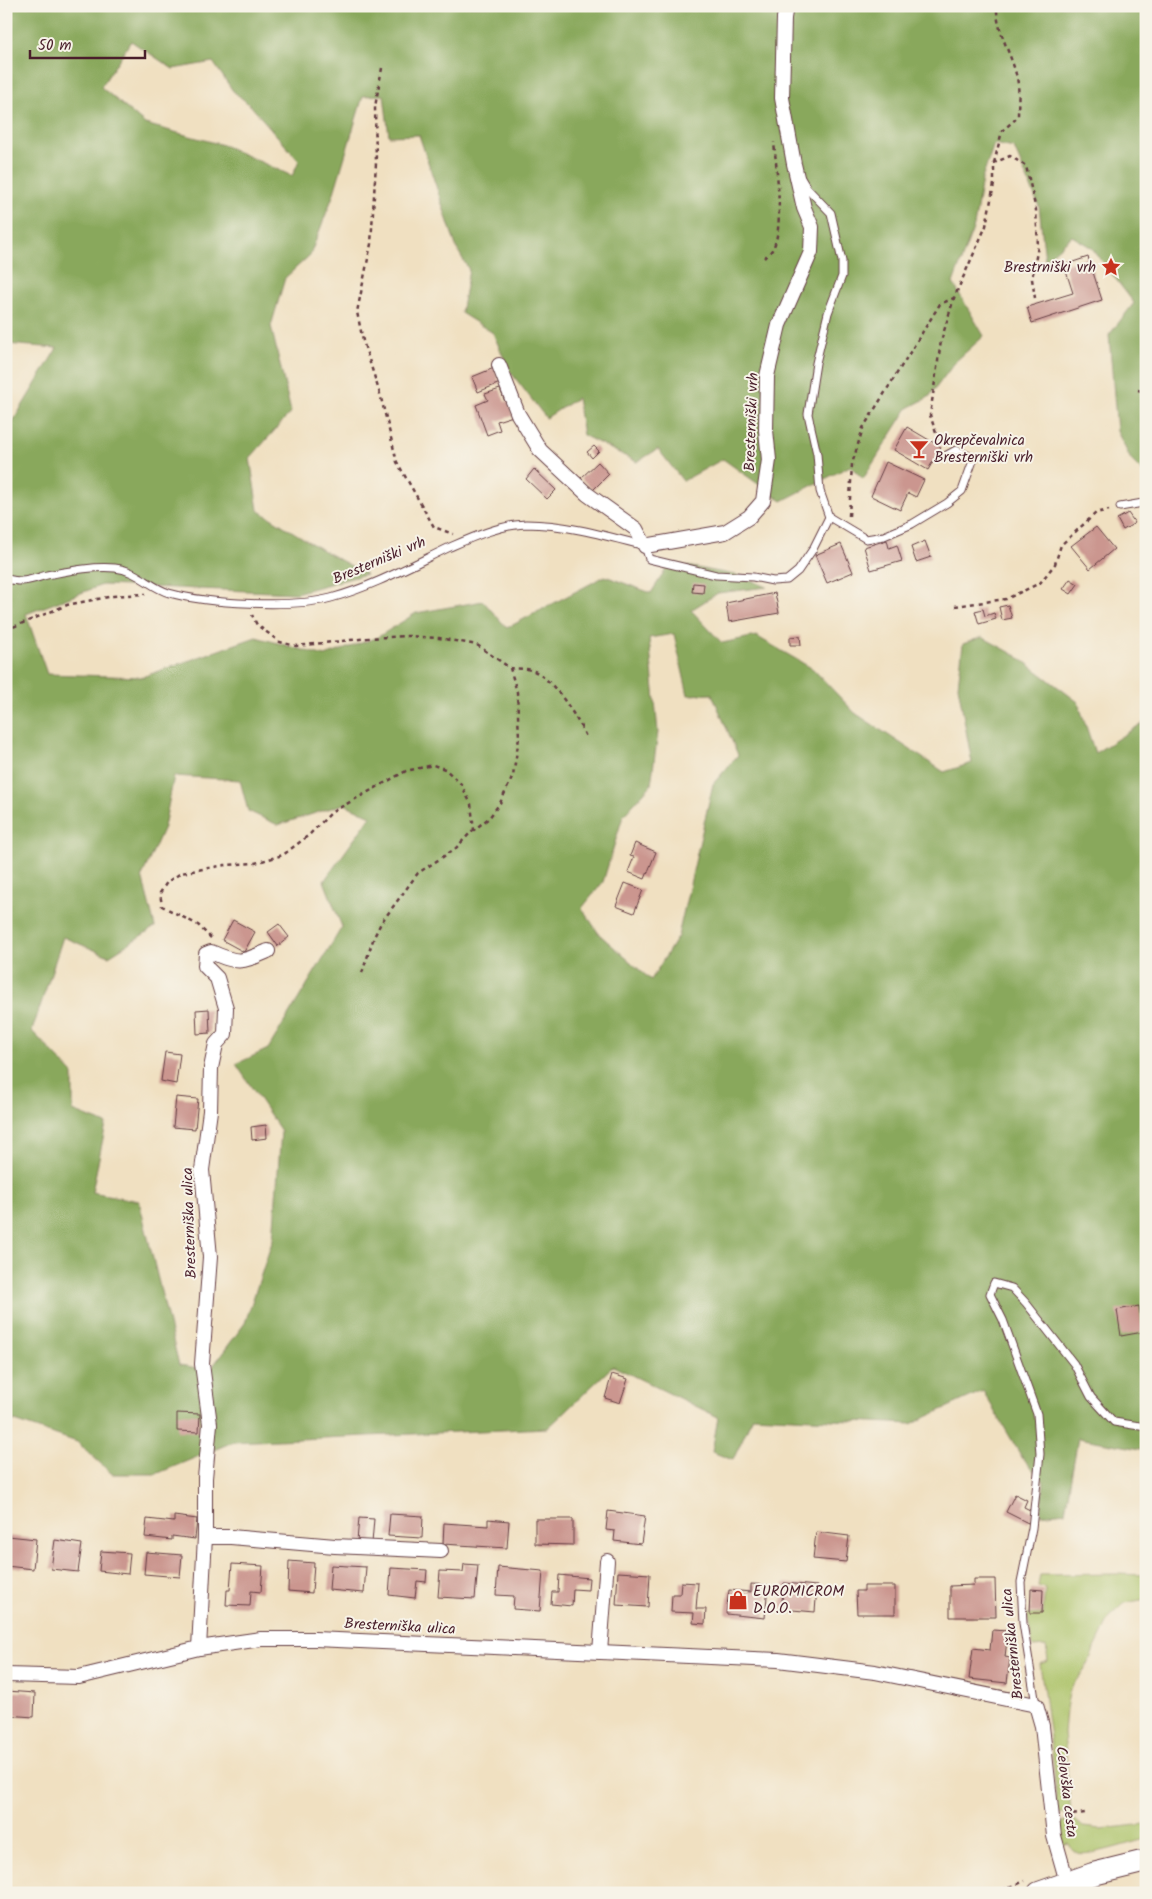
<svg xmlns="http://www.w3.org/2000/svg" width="1152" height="1899" font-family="Kalam,sans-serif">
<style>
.green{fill:#acc267;stroke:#7b7049}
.forest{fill:#89a85c;stroke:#6a6444;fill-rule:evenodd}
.building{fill:#cb968f}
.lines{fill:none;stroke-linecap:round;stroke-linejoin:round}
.lane-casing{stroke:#633c42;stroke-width:9}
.street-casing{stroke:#633c42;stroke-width:16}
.primary-casing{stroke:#633c42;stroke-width:24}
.path{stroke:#633c42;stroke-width:2.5;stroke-dasharray:4 4;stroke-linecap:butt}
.lane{stroke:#fff;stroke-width:7}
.street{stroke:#fff;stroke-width:14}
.primary{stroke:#fff;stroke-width:22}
.labels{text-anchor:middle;stroke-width:4;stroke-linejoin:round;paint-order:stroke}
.poi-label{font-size:15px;fill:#4a1f2b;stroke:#f7f3e8;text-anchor:start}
.street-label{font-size:15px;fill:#4a1f2b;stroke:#f7f3e8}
</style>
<rect width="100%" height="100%" fill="#f7f3e8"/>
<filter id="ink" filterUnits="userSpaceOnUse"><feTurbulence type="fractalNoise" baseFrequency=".02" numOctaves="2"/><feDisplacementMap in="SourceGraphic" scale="10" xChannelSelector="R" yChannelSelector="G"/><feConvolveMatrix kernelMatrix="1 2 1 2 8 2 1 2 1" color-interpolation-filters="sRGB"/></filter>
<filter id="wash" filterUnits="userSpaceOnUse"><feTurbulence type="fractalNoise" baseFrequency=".0096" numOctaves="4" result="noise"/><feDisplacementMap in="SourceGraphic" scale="20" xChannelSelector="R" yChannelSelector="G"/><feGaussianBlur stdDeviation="1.12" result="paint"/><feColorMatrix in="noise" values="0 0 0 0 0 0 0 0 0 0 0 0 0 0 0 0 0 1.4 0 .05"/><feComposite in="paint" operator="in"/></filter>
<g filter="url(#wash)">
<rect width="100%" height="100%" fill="#f0e0c1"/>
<!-- green -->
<g class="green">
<path d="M1117,1574L1146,1575V1599L1125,1603L1110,1617L1084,1671L1073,1684L1069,1693L1066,1709L1064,1733L1071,1813L1057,1814L1054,1767L1040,1664L1048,1661L1046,1646L1033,1647L1027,1615L1043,1614L1045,1588L1038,1586L1040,1575Z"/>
<path d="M1075,1820L1083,1827L1101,1829L1146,1824V1839C1132,1842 1089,1857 1078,1853C1073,1851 1071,1848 1069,1844L1063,1846L1058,1823Z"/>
</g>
<!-- forest -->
<path class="forest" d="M6,6H1146V475L1131,460L1117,431L1109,335L1134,303L1092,248L1072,236L1045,260L1039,206L1014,148L994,144L982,179L974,226L953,283L984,336L956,361L929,397L908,408L863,479L850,466L782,501L723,459L683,481L658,449L637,462L583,435L577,398L546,418L509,370L493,333L461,313L469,270L457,249L419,135L389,136L384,95L363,96L333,196L310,255L285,278L271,326L291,412L250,458L258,510L322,550L366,574L296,593L102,585L26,614L47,674L142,677L256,637L325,656L378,637L416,613L483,601L507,628L605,576L651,593L670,563L741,576L767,587L718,593L691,610L722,643L756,636L813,669L855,713L944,772L972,763L958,686L963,644L982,637L1017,656L1078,702L1095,753L1146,721V1450L1078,1438L1065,1512L1040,1515L1044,1482L1023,1459L983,1391L911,1424L753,1416L733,1460L712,1452L718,1417L613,1366L548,1428L233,1442L156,1474H112L77,1442L15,1421H6V433L57,348L6,344ZM131,41L173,69L213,62L233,91L250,105L299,161L292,176L223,145L145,124L101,87ZM674,634L688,695L712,694L738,755L713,784L678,936L651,980L599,934L582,908L603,882L623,816L651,785L658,732L649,638ZM174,776L240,780L248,811L278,825L344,804L371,816L324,881L342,927L268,1049L236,1064L281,1131L273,1239L245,1323L210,1370L179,1365L139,1201L92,1192L106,1124L73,1111V1074L32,1031L63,937L109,956L155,927L142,876L164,827Z"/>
<g id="blocks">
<!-- building -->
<g class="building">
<path d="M1088,257L1102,300L1032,323L1027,307L1073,293L1064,265Z"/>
<path d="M494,368L500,383L478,392L472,377Z"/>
<path d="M500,389L505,402L508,401L513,416L497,421L500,430L487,435L476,405L488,400L485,394Z"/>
<path d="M907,427L941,447L928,470L894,450Z"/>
<path d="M594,446L599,451L592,458L587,452Z"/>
<path d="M598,462L609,474L593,490L581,478Z"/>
<path d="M886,462L924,480L916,497L908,493L900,510L871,496Z"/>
<path d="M534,469L556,490L547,499L526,479Z"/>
<path d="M1128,513L1135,523L1123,530L1117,519Z"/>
<path d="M1096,527L1114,549L1090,569L1071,546Z"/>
<path d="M887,540L889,548L897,545L902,561L871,570L864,547Z"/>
<path d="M925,541L931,557L916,562L911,547Z"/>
<path d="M841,544L853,572L827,583L815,555Z"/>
<path d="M1070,579L1078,584L1071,594L1063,589Z"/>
<path d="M693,583L704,584L703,593L692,592Z"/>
<path d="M775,593L779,613L729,622L726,603Z"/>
<path d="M1008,605L1012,618L1002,620L999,607Z"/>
<path d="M983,609L985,616L994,613L996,619L979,624L975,611Z"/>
<path d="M800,636L801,645H790V637Z"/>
<path d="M635,843L656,852L645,879L628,872L634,857L630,856Z"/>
<path d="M625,883L643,890L634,913L616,906Z"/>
<path d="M233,920L255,932L244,952L222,940Z"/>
<path d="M279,924L289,937L278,946L268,932Z"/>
<path d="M209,1009L210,1033L197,1034L196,1010Z"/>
<path d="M165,1052L180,1054L176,1084L161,1081Z"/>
<path d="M176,1097L198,1099L195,1129L173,1127Z"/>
<path d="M266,1125L267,1138L252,1140L251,1127Z"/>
<path d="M1139,1306L1143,1332L1121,1336L1117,1310Z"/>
<path d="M612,1374L628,1379L620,1403L605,1398Z"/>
<path d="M177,1413L200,1414L199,1432L177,1431Z"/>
<path d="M1015,1494L1027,1500L1024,1507L1034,1512L1028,1523L1006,1512Z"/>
<path d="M608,1511L645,1516L641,1544L614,1541L615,1531L606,1530Z"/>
<path d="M390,1514L423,1516L422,1538L388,1536Z"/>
<path d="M174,1516L197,1519L195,1539L172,1536V1540L145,1537L147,1519L174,1522Z"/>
<path d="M359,1518L374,1519L372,1543L357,1541Z"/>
<path d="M488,1519L509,1521L507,1548L443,1544L444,1523L488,1526Z"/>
<path d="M535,1519H573V1545L535,1544Z"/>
<path d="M816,1532L849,1536L846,1562L813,1559Z"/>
<path d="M8,1536L36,1539L33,1569L6,1566Z"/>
<path d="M55,1540L82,1544L78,1572L51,1569Z"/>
<path d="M101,1551L130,1553L128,1574L99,1571Z"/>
<path d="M146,1552L182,1555L180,1577L144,1574Z"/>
<path d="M289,1561L314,1563L312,1593L288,1591Z"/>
<path d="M232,1564L263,1566L261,1592L251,1591L250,1606L226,1605L227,1590H230Z"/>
<path d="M464,1564L478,1565L475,1599L438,1597L440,1571L463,1572Z"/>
<path d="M331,1565L366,1567L364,1593L329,1590Z"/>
<path d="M498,1567L543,1571L540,1611L513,1609L514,1596L496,1595Z"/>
<path d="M391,1568L427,1570L426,1582L417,1581L415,1598L389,1595Z"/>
<path d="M618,1572L650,1574L648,1607L616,1605Z"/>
<path d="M559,1575L589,1578L588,1590L573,1589L572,1606L551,1604L552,1592H558Z"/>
<path d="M974,1579H995L996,1617H950V1586L974,1585Z"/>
<path d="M681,1582L698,1583L696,1609H706L705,1624L693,1623L694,1613L671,1612L672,1594H680Z"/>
<path d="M784,1583L817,1586L815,1612L781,1609Z"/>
<path d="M751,1584L768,1585L765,1618L726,1614L729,1590L751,1592Z"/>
<path d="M864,1586H895V1614H857L856,1591H864Z"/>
<path d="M1031,1589L1043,1590L1042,1613H1030Z"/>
<path d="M992,1630L1008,1631L1005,1657L1010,1658L1007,1683L969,1679L973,1648L990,1650Z"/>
<path d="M6,1691L35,1693L34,1717L6,1715Z"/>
</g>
</g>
</g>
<g filter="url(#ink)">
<use href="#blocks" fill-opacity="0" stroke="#633c42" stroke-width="1"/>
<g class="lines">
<defs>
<g id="lane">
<path d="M801,178L807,188L831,213L842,261V276L828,313L816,363L808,414L817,454L820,491L829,517"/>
<path d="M1120,507L1143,503L1146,505"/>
<path d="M6,579C11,580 17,581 21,581C30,581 39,577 47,575C69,571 93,566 115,568C137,570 151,588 169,593C209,604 292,608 331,598C372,587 412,565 450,547C473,537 500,525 526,524C565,524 607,536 645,546L649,559L716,575L753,577L773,581L787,580L798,571L813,549L829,517L866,539L884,536L912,524L947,503L962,491L974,458L956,450L945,456"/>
<path d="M1036,1705L1023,1623L1021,1582L1032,1528L1040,1454L1037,1414L1003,1320L990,1294L994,1283L1012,1288L1026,1303L1074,1364L1091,1397L1114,1422L1146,1427"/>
</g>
<g id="street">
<path d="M499,365L518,414L540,450L587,494L636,529L645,546L725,532L749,517L763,501L769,460L766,430L767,376L779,325L811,252L812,227L804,208L794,164L782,98L784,18L786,6"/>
<path d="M205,1537H231L335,1546L441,1551"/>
<path d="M199,1648L205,1537V1478L210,1424L202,1364L210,1257L202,1170L210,1111L211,1068L216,1044L225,1034L226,1008L217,978L205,966L206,954L211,952C239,964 240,963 268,951"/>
<path d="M600,1652L607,1561"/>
<path d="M6,1675L79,1677L199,1648L261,1639H315L778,1660L875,1672L1036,1705L1042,1726L1054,1836L1067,1882"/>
</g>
<path id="primary" d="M1039,1893L1093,1874L1146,1861"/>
</defs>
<!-- lane casing -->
<use href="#lane" class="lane-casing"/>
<!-- street casing -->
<use href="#street" class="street-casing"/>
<!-- primary casing -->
<use href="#primary" class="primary-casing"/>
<!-- path -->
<g class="path">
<path d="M382,68L375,107L376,163L371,244L357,312L363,341L380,394L397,462L434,527L453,534"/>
<path d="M994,163L1002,131L1018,117C1018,103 1020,87 1016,74C1010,51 996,30 997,6"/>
<path d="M764,258C766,256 770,253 772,250C785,230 776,166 774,142"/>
<path d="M1138,390L1146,392"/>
<path d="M946,444L938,439L930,415L941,341L954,298L986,226L994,184V163L1010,156L1026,166L1036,210L1038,246L1032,279L1035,298"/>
<path d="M849,516L852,464L863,428L940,304L954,298"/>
<path d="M955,606L1006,599L1040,583L1055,564L1061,545L1096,513L1109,510"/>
<path d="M6,630L67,605L113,596L146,594"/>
<path d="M510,668C517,669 527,668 534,671C555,681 578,719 587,739"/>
<path d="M211,938L198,925L162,906L160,893L167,882L181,873L225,865L255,863L283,855L309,835L332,812L406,771L433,765L445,769L461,784L471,804L474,830L489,818L500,803L513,776L519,738L517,692L510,668L477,645L439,638L408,636L369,638L296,646L280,642L257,625L252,615"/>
<path d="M362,973L374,937L381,923L418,873L455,849L473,830"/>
<path d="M1065,1816L1085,1813"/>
<path d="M995,1893L1025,1881"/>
</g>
<!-- lane -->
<use href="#lane" class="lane"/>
<!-- street -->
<use href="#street" class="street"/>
<!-- primary -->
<use href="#primary" class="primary"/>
</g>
</g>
<!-- icons -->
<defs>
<symbol id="sight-bare" viewBox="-9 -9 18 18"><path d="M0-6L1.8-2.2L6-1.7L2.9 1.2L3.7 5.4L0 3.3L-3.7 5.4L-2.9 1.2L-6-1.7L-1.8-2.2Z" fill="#c8321e" stroke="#f7f3e8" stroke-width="2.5" paint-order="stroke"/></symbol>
<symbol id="bar-bare" viewBox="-9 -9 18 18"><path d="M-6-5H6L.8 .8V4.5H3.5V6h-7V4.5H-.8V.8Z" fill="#c8321e" stroke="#f7f3e8" stroke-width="2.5" paint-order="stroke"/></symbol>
<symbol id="shop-bare" viewBox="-9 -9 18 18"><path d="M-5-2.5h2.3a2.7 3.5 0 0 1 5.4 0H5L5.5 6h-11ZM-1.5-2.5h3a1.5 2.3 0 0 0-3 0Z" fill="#c8321e" stroke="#f7f3e8" stroke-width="2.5" paint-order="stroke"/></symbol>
</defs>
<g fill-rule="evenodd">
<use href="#sight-bare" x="1097" y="253" width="28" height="28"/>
<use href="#bar-bare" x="905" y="435" width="28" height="28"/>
<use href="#shop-bare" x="724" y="1586" width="28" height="28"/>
</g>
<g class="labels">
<!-- poi labels -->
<g class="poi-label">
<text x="1096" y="272" text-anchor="end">Brestrniški vrh</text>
<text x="934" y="445">Okrepčevalnica<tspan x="934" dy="17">Bresterniški vrh</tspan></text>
<text x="753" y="1596">EUROMICROM<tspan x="753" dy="17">D.O.O.</tspan></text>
</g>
<!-- street labels -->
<g class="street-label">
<text transform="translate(751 422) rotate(-88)" y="5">Bresterniški vrh</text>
<text transform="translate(379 560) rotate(-23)" y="5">Bresterniški vrh</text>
<text transform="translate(189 1223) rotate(-92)" y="5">Bresterniška ulica</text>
<text transform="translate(400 1626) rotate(3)" y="5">Bresterniška ulica</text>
<text transform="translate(1012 1644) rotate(-96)" y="5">Bresterniška ulica</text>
<text transform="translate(1067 1792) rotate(83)" y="5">Celovška cesta</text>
</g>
</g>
<!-- margin -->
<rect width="1152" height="1899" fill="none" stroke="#f7f3e8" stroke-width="25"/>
<!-- scale -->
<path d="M30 50v8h115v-8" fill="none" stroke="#4a1f2b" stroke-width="2.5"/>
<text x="38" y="50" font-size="15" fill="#4a1f2b" stroke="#f7f3e8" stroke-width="4" paint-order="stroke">50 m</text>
</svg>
